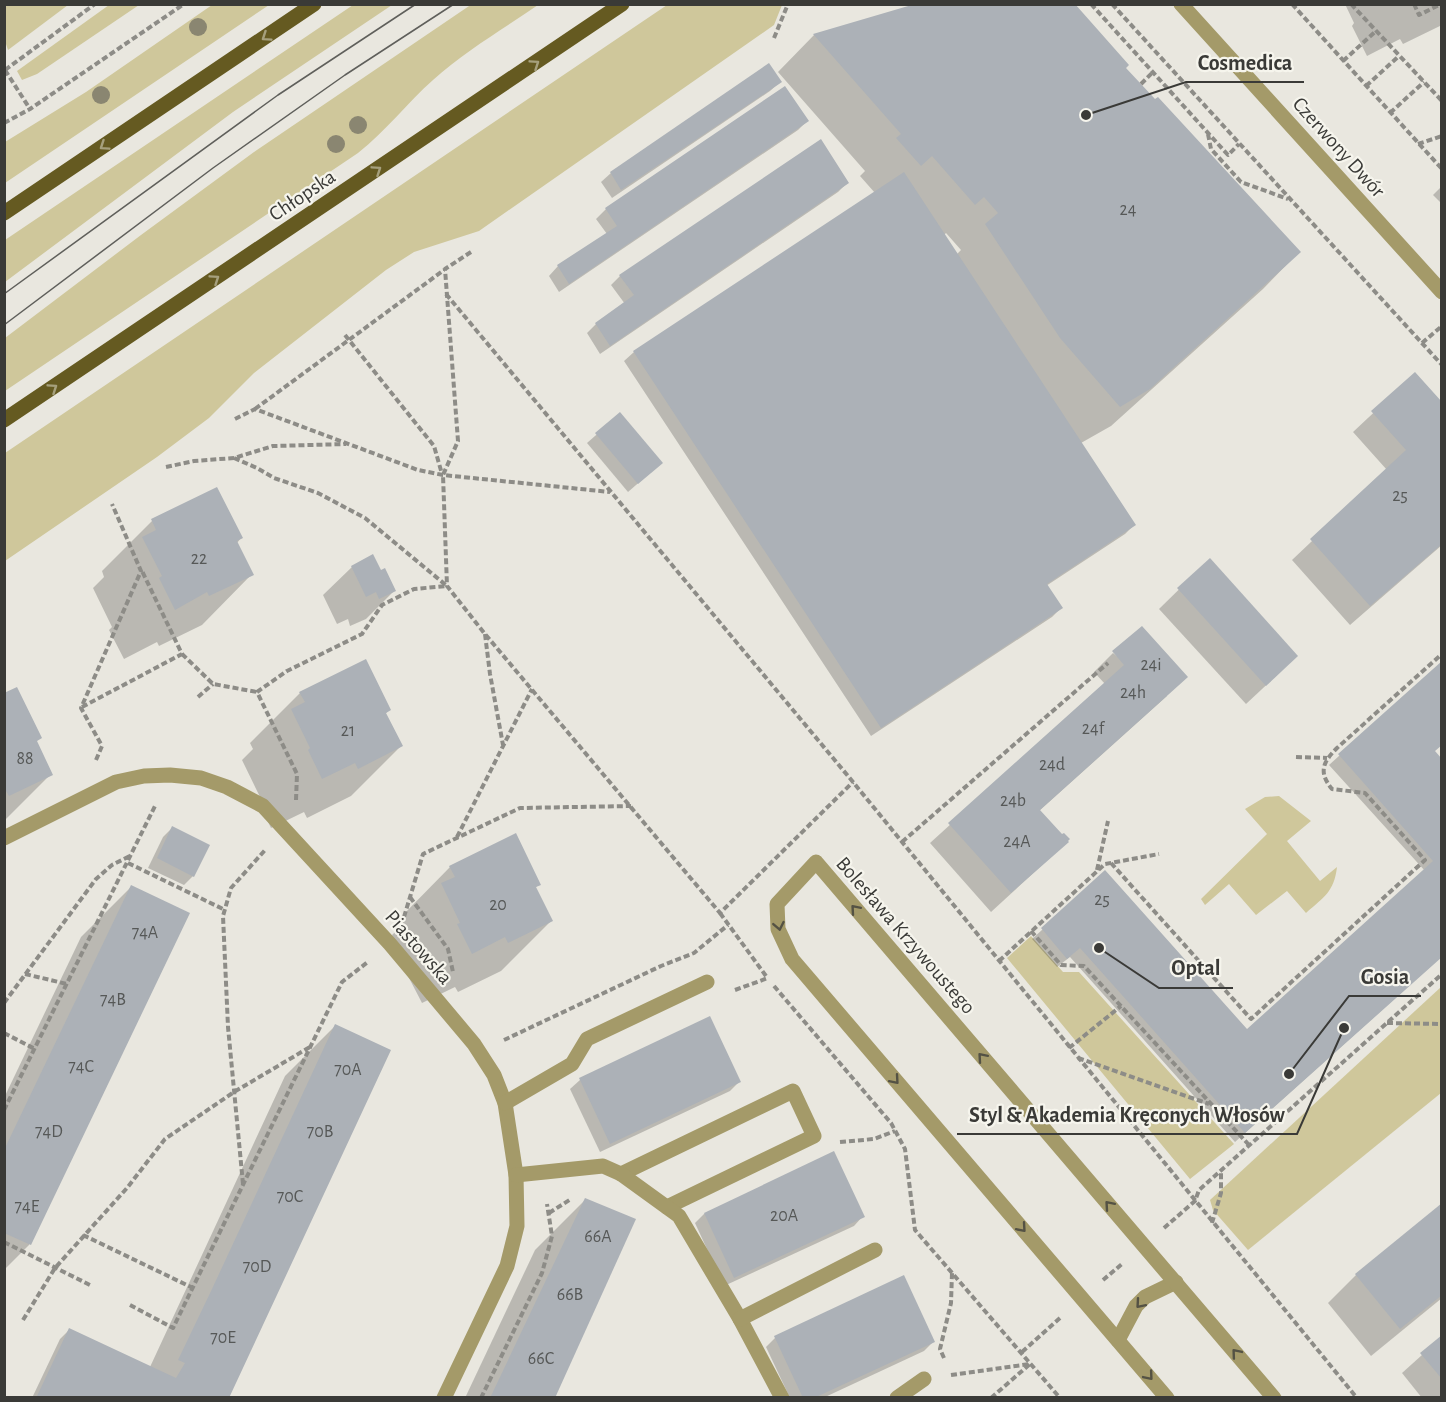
<svg xmlns="http://www.w3.org/2000/svg" width="1446" height="1402" font-family="'Alegreya Sans',sans-serif">
<style>
.green{fill:#cfc79b}
.shadow{fill:#0003;fill-rule:evenodd}
.building{fill:#acb1b7}
.lines{fill:none;stroke-linecap:round;stroke-linejoin:round}
.path{stroke:#8d8c87;stroke-width:4;stroke-dasharray:6 3;stroke-linecap:butt}
.minor{stroke:#a49a69;stroke-width:15}
.major{stroke:#655a21;stroke-width:15}
.tram{stroke:#5f5f5b;stroke-width:1.5}
.tree{fill:#8a8671}
.oneway{stroke:#a6a07d}
.oneway2{stroke:#545244}
.labels{text-anchor:middle;stroke-width:4.5;stroke-linejoin:round;paint-order:stroke}
.number-label{font-size:18px;fill:#565857}
.street-label{font-size:21px;fill:#3a3a37;stroke:#f6f5ed}
.leader{fill:none;stroke:#3a3a37;stroke-width:2}
.callout-dot{fill:#3a3a37;stroke:#f6f5ed;stroke-width:2}
.callout-label{font-size:22px;text-anchor:middle;font-weight:bold;fill:#3a3a37;stroke:#f6f5ed;stroke-width:4.5;stroke-linejoin:round;paint-order:stroke}
</style>
<rect width="100%" height="100%" fill="#e9e7df"/>
<!-- green -->
<g class="green">
<path d="M472,4L538,5C503,29 465,51 433,80C407,103 386,131 358,153L5,391V338L141,235L254,152Z"/>
<path d="M4,5L5,4L68,5L8,50L5,41Z"/>
<path d="M109,5H139L37,74L22,80L17,71Z"/>
<path d="M212,5H269L5,183V142L86,92Z"/>
<path d="M353,5H392L233,112L5,282V240Z"/>
<path d="M667,5H782L774,25L479,231L414,252L386,270L254,373L209,418L157,457L5,561V453Z"/>
<path d="M1279,796L1311,821L1287,841L1320,881L1337,867C1334,892 1324,897 1306,913L1287,891L1256,915L1229,884L1205,905L1201,899L1267,834L1245,809L1265,797Z"/>
<path d="M1031,936L1063,972H1079L1234,1144L1190,1179L1007,958Z"/>
<path d="M1441,987V1093L1248,1250L1213,1210L1210,1200Z"/>
</g>
<!-- shadow -->
<g class="shadow">
<path d="M920,4L1124,68L1299,252L1263,289L1111,426L1081,443L1134,525L1125,534L1046,586L1061,608L1052,617L871,736L624,361L634,352L875,193L860,176L865,171L778,72L814,35ZM946,233L961,250L956,255L944,235Z"/>
<path d="M1345,4H1442V25L1403,44L1400,39L1367,56L1352,26L1354,23Z"/>
<path d="M780,82L770,91L612,198L601,182L611,173Z"/>
<path d="M784,88L807,121L798,130L559,292L549,276L558,266L607,234L596,219L606,209Z"/>
<path d="M847,183L838,192L600,354L587,333L596,324L625,304L611,285L620,276Z"/>
<path d="M1442,186V204L1433,195Z"/>
<path d="M1415,374L1442,404V545L1350,625L1292,560L1387,470L1353,432Z"/>
<path d="M620,414L651,472L628,492L587,443Z"/>
<path d="M152,521L241,538L237,543L252,574L202,625L159,646L157,642L124,659L109,630L112,627L93,588L104,577L102,571Z"/>
<path d="M1209,560L1277,675L1246,704L1159,609Z"/>
<path d="M352,567L380,572L394,591L366,619L350,626L348,619L337,624L323,595Z"/>
<path d="M1113,653L1167,696L1039,811L1067,842L991,912L930,843L1105,684L1094,672Z"/>
<path d="M1442,663L1433,752L1442,956L1235,1142L1070,957L1057,967L1032,939L1105,873L1247,1031L1425,871L1329,765Z"/>
<path d="M300,693L389,710L385,714L401,746L351,796L307,818L304,812L271,828L258,801L261,799L242,760L253,749L250,743Z"/>
<path d="M4,695L36,742L51,774L4,821Z"/>
<path d="M172,828L193,876L184,885L148,868L163,837Z"/>
<path d="M450,867L539,884L535,888L551,921L501,971L458,992L455,987L422,1003L408,976L392,935L403,924L400,918Z"/>
<path d="M131,887L188,913L29,1245L4,1270V1098L81,937Z"/>
<path d="M709,1018L739,1082L730,1091L600,1152L570,1089L580,1080Z"/>
<path d="M335,1026L227,1398H32L60,1339L69,1330L150,1367L285,1076Z"/>
<path d="M585,1200L553,1398H465L535,1250Z"/>
<path d="M1442,1205V1298L1371,1356L1328,1303L1356,1275Z"/>
<path d="M704,1214L863,1216L854,1226L724,1286L695,1223Z"/>
<path d="M1442,1337V1398H1422L1402,1373Z"/>
<path d="M775,1338L934,1341L924,1351L823,1398H790L766,1347Z"/>
</g>
<!-- building -->
<g class="building">
<path d="M915,4H1075L1129,65L1126,68L1155,99L1158,97L1301,252L1150,389L1120,407L1060,338L985,224L998,213L984,197L975,205L932,156L921,166L896,138L901,134L813,34Z"/>
<path d="M769,63L782,82L621,190L610,172Z"/>
<path d="M785,86L809,121L569,284L557,265L617,226L605,208Z"/>
<path d="M821,139L849,183L610,346L595,323L634,295L619,275Z"/>
<path d="M904,172L1136,525L1047,584L1063,608L881,728L633,351Z"/>
<path d="M1415,372L1442,402V544L1370,606L1310,539L1406,450L1371,411Z"/>
<path d="M620,412L663,463L638,484L595,433Z"/>
<path d="M217,487L243,538L237,541L254,575L209,596L207,592L175,610L159,578L162,576L142,537L156,530L151,519Z"/>
<path d="M373,554L381,570L385,568L396,591L379,599L376,592L366,597L351,566Z"/>
<path d="M1210,558L1298,656L1266,686L1177,588Z"/>
<path d="M1142,626L1188,677L1040,810L1062,834L1064,833L1070,839L1068,841L1069,842L1011,893L948,823L1124,665L1112,651Z"/>
<path d="M366,659L391,710L386,713L403,746L358,769L355,763L322,779L308,750L310,748L291,709L305,702L299,692Z"/>
<path d="M1442,661V745L1435,751L1442,759V957L1245,1133L1080,948L1067,959L1041,928L1105,870L1247,1029L1433,861L1338,754Z"/>
<path d="M17,687L42,738L37,741L53,775L9,796L6,791L4,792V693Z"/>
<path d="M172,826L210,845L194,877L157,858Z"/>
<path d="M516,833L541,885L536,887L553,921L508,943L505,937L472,954L457,924L460,923L441,883L455,877L449,866Z"/>
<path d="M131,885L190,913L31,1245L4,1233V1150Z"/>
<path d="M710,1016L741,1082L610,1144L579,1078Z"/>
<path d="M335,1024L391,1050L229,1398H40L37,1396L69,1328L176,1378L185,1363L178,1360L212,1289Z"/>
<path d="M834,1151L865,1217L734,1278L704,1213Z"/>
<path d="M585,1198L636,1219L555,1398H490Z"/>
<path d="M1442,1203V1295L1400,1329L1355,1274Z"/>
<path d="M904,1275L935,1342L814,1398H803L774,1336Z"/>
<path d="M1442,1335V1379L1420,1353Z"/>
</g>
<g class="lines">
<!-- path -->
<g class="path">
<path d="M1091,4L1228,155L1239,144"/>
<path d="M1112,4L1442,365"/>
<path d="M1292,4L1442,169"/>
<path d="M1351,4L1442,101"/>
<path d="M1414,4L1419,15L1441,4"/>
<path d="M774,38L788,4"/>
<path d="M1343,61L1376,31"/>
<path d="M5,70L95,4"/>
<path d="M5,70L30,109"/>
<path d="M1141,84L1153,72"/>
<path d="M1366,86L1399,56"/>
<path d="M1390,113L1424,82"/>
<path d="M4,123L30,109L184,4"/>
<path d="M1208,134L1211,149L1241,182L1288,199"/>
<path d="M1418,144L1442,136"/>
<path d="M471,252L445,269L458,441L443,475L447,586L485,634L720,913L853,782"/>
<path d="M446,294L853,782L1357,1398"/>
<path d="M345,335L434,446L442,474"/>
<path d="M1422,343L1442,326"/>
<path d="M255,409L444,270"/>
<path d="M235,419L255,409L418,470L443,475L610,492"/>
<path d="M234,458L257,468L274,478L318,493L365,518L447,586"/>
<path d="M166,467L194,461L234,458L273,446L346,444"/>
<path d="M485,634L490,674L503,745"/>
<path d="M182,654L213,684L257,692"/>
<path d="M198,697L213,684"/>
<path d="M82,707L182,654L142,571"/>
<path d="M1296,757L1327,758"/>
<path d="M96,760L102,746L81,708L141,571L112,504"/>
<path d="M296,800L297,774L257,692L287,671L362,634L382,605L414,589L447,586"/>
<path d="M457,837L532,689"/>
<path d="M902,842L1108,663"/>
<path d="M128,863L225,910"/>
<path d="M1111,863L1251,1019L1425,860L1365,793L1332,789C1318,772 1323,762 1337,748L1442,654"/>
<path d="M1097,870L1108,821"/>
<path d="M410,897L448,949L453,972"/>
<path d="M720,913L766,976"/>
<path d="M404,917L423,854L520,808L631,806"/>
<path d="M1031,931L1061,965L1084,966L1249,1145"/>
<path d="M999,961L1105,864L1159,854"/>
<path d="M25,974L67,984"/>
<path d="M774,986L891,1123L905,1149L915,1230L1060,1398"/>
<path d="M735,990L768,978"/>
<path d="M4,1003L96,879L112,865L132,855"/>
<path d="M1387,1023L1442,1024"/>
<path d="M4,1033L35,1049"/>
<path d="M504,1040L661,966L694,953L728,925"/>
<path d="M1069,1048L1121,1006"/>
<path d="M1078,1058L1209,1104"/>
<path d="M4,1110L156,804"/>
<path d="M840,1142L874,1139L895,1131"/>
<path d="M243,1184L228,1027L223,916L231,888L266,849"/>
<path d="M549,1213L571,1199"/>
<path d="M1212,1223L1221,1193V1171"/>
<path d="M1164,1228L1195,1201L1199,1190L1442,974"/>
<path d="M83,1235L193,1288"/>
<path d="M4,1242L92,1286"/>
<path d="M1103,1280L1122,1264"/>
<path d="M130,1305L173,1328L342,982L369,961"/>
<path d="M23,1320L55,1268L127,1188L165,1139L234,1092L310,1047"/>
<path d="M1022,1352L1061,1317"/>
<path d="M944,1358L940,1349L951,1303L952,1273"/>
<path d="M951,1375L1030,1364"/>
<path d="M481,1398L542,1273L552,1236L547,1204"/>
<path d="M991,1398L1030,1364"/>
</g>
<!-- minor -->
<g class="minor">
<path d="M1181,4L1442,292"/>
<path d="M4,838L116,782L144,776L170,775L201,778L227,787L263,806L390,944L474,1044L494,1075L505,1103L516,1175L517,1226L507,1266L444,1398"/>
<path d="M505,1103L572,1064L587,1039L707,982"/>
<path d="M621,1174L793,1091L814,1136L667,1207"/>
<path d="M516,1175L603,1166L621,1174L679,1216L740,1319L782,1398"/>
<path d="M740,1319L875,1250"/>
<path d="M1118,1340L1136,1306L1145,1297L1176,1282"/>
<path d="M897,1398L924,1379"/>
<path d="M1167,1398L792,959L778,929L777,904L816,862L1274,1398"/>
</g>
<!-- major -->
<g class="major">
<path d="M4,213L314,4"/>
<path d="M4,420L622,4"/>
</g>
<!-- tram -->
<g class="tram">
<path d="M4,294L278,95L416,4"/>
<path d="M4,325L213,168L345,75L454,4"/>
</g>
</g>
<!-- trees -->
<g class="tree">
<circle cx="198" cy="27" r="9"/>
<circle cx="101" cy="95" r="9"/>
<circle cx="358" cy="125" r="9"/>
<circle cx="336" cy="144" r="9"/>
</g>
<!-- one-way arrows -->
<defs><path id="oneway-chevron" d="M-2-3.5L2.5 0L-2 3.5" fill="none" stroke-width="1.6" stroke-linecap="round" stroke-linejoin="round" transform="scale(1.5)"/></defs>
<g class="oneway">
<use href="#oneway-chevron" transform="translate(266 37) rotate(146)"/>
<use href="#oneway-chevron" transform="translate(535 64) rotate(-34)"/>
<use href="#oneway-chevron" transform="translate(104 146) rotate(146)"/>
<use href="#oneway-chevron" transform="translate(377 170) rotate(-34)"/>
<use href="#oneway-chevron" transform="translate(215 279) rotate(-34)"/>
<use href="#oneway-chevron" transform="translate(53 388) rotate(-34)"/>
</g>
<g class="oneway2">
<use href="#oneway-chevron" transform="translate(855 909) rotate(-131)"/>
<use href="#oneway-chevron" transform="translate(779 926) rotate(79)"/>
<use href="#oneway-chevron" transform="translate(982 1057) rotate(-131)"/>
<use href="#oneway-chevron" transform="translate(895 1080) rotate(49)"/>
<use href="#oneway-chevron" transform="translate(1109 1205) rotate(-131)"/>
<use href="#oneway-chevron" transform="translate(1022 1228) rotate(49)"/>
<use href="#oneway-chevron" transform="translate(1140 1304) rotate(131)"/>
<use href="#oneway-chevron" transform="translate(1236 1353) rotate(-130)"/>
<use href="#oneway-chevron" transform="translate(1149 1376) rotate(50)"/>
</g>
<g class="labels">
<!-- number labels -->
<g class="number-label">
<text x="1128" y="215">24</text>
<text x="1400" y="501">25</text>
<text x="199" y="564">22</text>
<text x="1151" y="670">24i</text>
<text x="1133" y="698">24h</text>
<text x="1093" y="734">24f</text>
<text x="348" y="736">21</text>
<text x="25" y="764">88</text>
<text x="1052" y="770">24d</text>
<text x="1013" y="806">24b</text>
<text x="1017" y="847">24A</text>
<text x="1102" y="905">25</text>
<text x="498" y="910">20</text>
<text x="145" y="938">74A</text>
<text x="113" y="1005">74B</text>
<text x="81" y="1072">74C</text>
<text x="348" y="1075">70A</text>
<text x="49" y="1137">74D</text>
<text x="320" y="1137">70B</text>
<text x="290" y="1202">70C</text>
<text x="27" y="1212">74E</text>
<text x="784" y="1221">20A</text>
<text x="598" y="1242">66A</text>
<text x="257" y="1272">70D</text>
<text x="570" y="1300">66B</text>
<text x="223" y="1343">70E</text>
<text x="541" y="1364">66C</text>
</g>
<!-- street labels -->
<g class="street-label">
<text transform="translate(1339 147) rotate(48)" y="7">Czerwony Dwór</text>
<text transform="translate(302 195) rotate(-34)" y="7">Chłopska</text>
<text transform="translate(906 935) rotate(49)" y="7">Bolesława Krzywoustego</text>
<text transform="translate(419 947) rotate(49)" y="7">Piastowska</text>
</g>
</g>
<!-- callouts -->
<path class="leader" d="M1086 115L1186 82H1304M1099 948L1159 988H1233M1289 1074L1349 996H1421M1344 1028L1297 1134H957"/>
<g class="callout-dot">
<circle cx="1086" cy="115" r="6"/>
<circle cx="1099" cy="948" r="6"/>
<circle cx="1289" cy="1074" r="6"/>
<circle cx="1344" cy="1028" r="6"/>
</g>
<g class="callout-label">
<text x="1245" y="70">Cosmedica</text>
<text x="1196" y="975">Optal</text>
<text x="1385" y="984">Gosia</text>
<text x="1127" y="1122">Styl &amp; Akademia Kręconych Włosów</text>
</g>
<!-- border -->
<rect width="1446" height="1402" fill="none" stroke="#3a3a37" stroke-width="12"/>
</svg>
